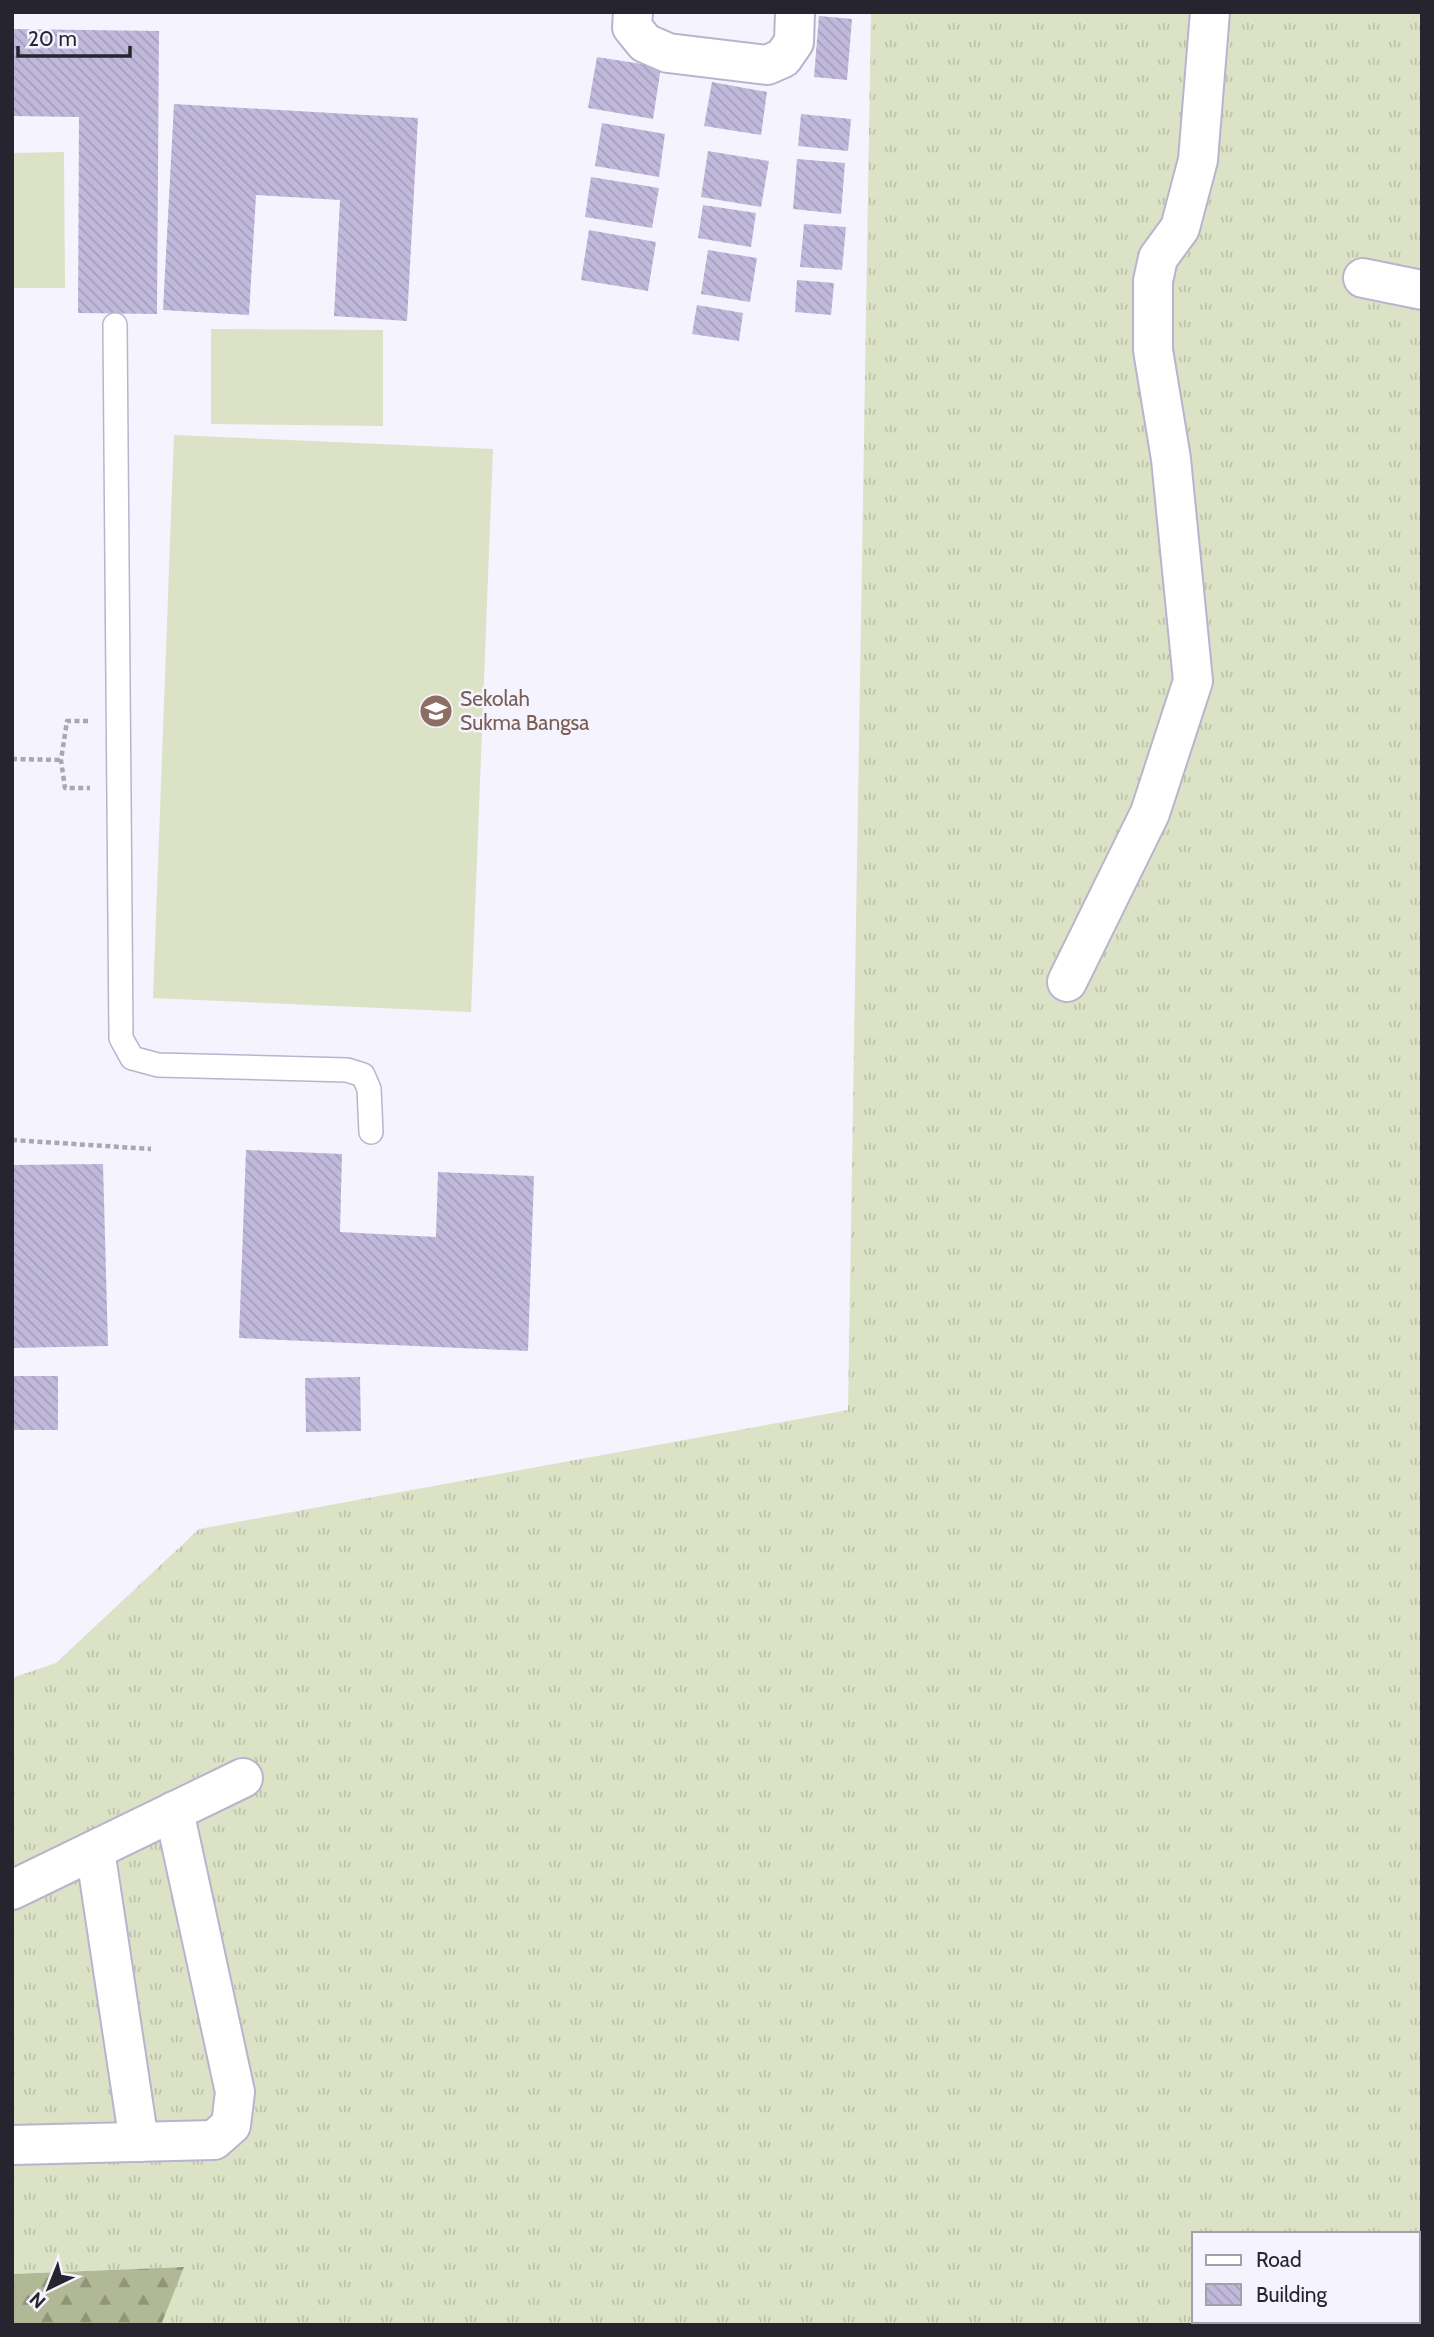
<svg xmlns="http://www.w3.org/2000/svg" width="1434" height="2337" font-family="Cabin,sans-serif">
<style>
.grass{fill:url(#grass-tufts)}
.forest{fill:url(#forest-firs)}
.garden{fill:#dce2c5}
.building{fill:url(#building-back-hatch)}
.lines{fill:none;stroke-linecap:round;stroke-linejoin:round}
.lane-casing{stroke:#b9b4ce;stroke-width:26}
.street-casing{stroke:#b9b4ce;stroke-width:42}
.path{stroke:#a9a7b1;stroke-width:4.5;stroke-dasharray:5 3.5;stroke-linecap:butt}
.lane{stroke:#fff;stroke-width:23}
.street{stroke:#fff;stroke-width:38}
.labels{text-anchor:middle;stroke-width:5;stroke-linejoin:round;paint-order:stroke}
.education-label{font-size:21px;fill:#785e54;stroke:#f5f3fe;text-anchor:start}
</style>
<defs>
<pattern id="grass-tufts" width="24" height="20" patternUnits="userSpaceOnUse" patternTransform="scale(1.75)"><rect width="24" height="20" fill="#dce2c5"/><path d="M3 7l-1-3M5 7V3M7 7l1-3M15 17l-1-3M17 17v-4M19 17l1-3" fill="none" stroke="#bdc2aa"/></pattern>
<pattern id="forest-firs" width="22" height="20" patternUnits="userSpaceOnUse" patternTransform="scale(1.75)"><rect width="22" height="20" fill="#b1b895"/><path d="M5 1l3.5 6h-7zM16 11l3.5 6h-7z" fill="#90957a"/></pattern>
<pattern id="building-back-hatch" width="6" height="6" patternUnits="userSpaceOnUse" patternTransform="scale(1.75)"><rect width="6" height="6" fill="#c0b9db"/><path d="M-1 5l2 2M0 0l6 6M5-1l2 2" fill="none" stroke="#a59fbc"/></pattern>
</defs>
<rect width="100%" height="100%" fill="#f5f3fe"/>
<!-- grass -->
<path class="grass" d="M871,12H1422L1421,2262L1418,2276V2234H1194V2321H1408L1407,2325H161L183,2267L12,2274V1678L56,1663L199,1529L848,1410Z"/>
<!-- forest -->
<path class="forest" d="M184,2267L161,2325H12V2274Z"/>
<!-- garden -->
<g class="garden">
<path d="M64,152L65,288H12V153Z"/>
<path d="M211,329L383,330V426L211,424Z"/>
<path d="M174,435L493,449L471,1012L153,998Z"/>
</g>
<!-- building -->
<g class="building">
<path d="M819,16L852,19L847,80L814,77Z"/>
<path d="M12,29L159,31L157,314L78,313L79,117L12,116Z"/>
<path d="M597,57L661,67L653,119L588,108Z"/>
<path d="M712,82L767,92L761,135L704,126Z"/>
<path d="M174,104L418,118L407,321L334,316L340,200L256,195L249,315L163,310Z"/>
<path d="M801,114L851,119L848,151L798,146Z"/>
<path d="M602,123L665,134L659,177L595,166Z"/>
<path d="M708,151L769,161L761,207L701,197Z"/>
<path d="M797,159L845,163L841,214L793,209Z"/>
<path d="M591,177L659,188L652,228L585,217Z"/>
<path d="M703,205L756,213L751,247L698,238Z"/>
<path d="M804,224L846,227L842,270L800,267Z"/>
<path d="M589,230L656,242L648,291L581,280Z"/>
<path d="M708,250L757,258L750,302L701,294Z"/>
<path d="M797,280L834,283L831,315L795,312Z"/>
<path d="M697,305L743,313L739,341L692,334Z"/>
<path d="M246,1150L342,1154L340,1232L436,1237L438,1172L534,1176L528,1351L239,1338Z"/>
<path d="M103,1164L108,1346L12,1348V1165Z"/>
<rect x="12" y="1376" width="46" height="54"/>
<path d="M360,1377L361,1431L306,1432L305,1378Z"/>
</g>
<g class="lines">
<defs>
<path id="lane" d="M115,325L121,1038L132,1058L158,1065L347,1070L363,1075L369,1089L371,1132"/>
<g id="street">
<path d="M633,12L632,27L645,43L668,53L767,65L783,58L794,42L795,12"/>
<path d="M1363,278L1422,290"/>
<path d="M1067,982L1150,813L1193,681L1171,459L1153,350V281L1158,258L1180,228L1198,160L1210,12"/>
<path d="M95,1850L139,2142"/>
<path d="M12,1890L243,1778"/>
<path d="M12,2145L214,2140L231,2125L235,2092L174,1811"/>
</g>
</defs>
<!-- lane casing -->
<use href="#lane" class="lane-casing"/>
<!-- street casing -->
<use href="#street" class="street-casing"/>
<!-- path -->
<g class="path">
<path d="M88,721H67L61,760L65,788H90"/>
<path d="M12,759L61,760"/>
<path d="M12,1140L151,1149"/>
</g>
<!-- lane -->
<use href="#lane" class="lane"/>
<!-- street -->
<use href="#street" class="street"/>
</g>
<!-- icons -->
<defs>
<symbol id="school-disc" viewBox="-11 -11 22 22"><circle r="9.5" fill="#8d6e63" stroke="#f5f3fe"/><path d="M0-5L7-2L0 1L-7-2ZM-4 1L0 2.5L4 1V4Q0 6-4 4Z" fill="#fff"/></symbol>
</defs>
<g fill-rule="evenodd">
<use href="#school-disc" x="417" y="692" width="38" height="38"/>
</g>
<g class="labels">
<!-- education labels -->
<g class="education-label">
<text x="460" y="706">Sekolah<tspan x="460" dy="24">Sukma Bangsa</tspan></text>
</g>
</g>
<!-- border -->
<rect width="1434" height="2337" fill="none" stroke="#26242e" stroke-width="28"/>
<!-- legend -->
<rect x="1192" y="2232" width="228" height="91" fill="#f5f3fe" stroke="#a2a0ab" stroke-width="2"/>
<rect x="1206" y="2255" width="35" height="10" fill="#ffffff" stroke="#a2a0ab" stroke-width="2"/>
<text x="1256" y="2267" font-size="21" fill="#26242e">Road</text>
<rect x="1206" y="2284" width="35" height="21" fill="url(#building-back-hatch)" stroke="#a2a0ab" stroke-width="2"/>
<text x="1256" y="2302" font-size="21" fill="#26242e">Building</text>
<!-- north arrow -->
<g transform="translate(49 2288) rotate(223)" stroke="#f5f3fe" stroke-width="5" paint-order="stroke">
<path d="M0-5L12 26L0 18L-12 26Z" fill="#26242e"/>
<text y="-10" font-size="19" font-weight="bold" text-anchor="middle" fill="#26242e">N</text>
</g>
<!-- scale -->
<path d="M18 46v10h112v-10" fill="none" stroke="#26242e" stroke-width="3.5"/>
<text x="28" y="46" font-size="21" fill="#26242e" stroke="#f5f3fe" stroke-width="5" paint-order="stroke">20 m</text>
</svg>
